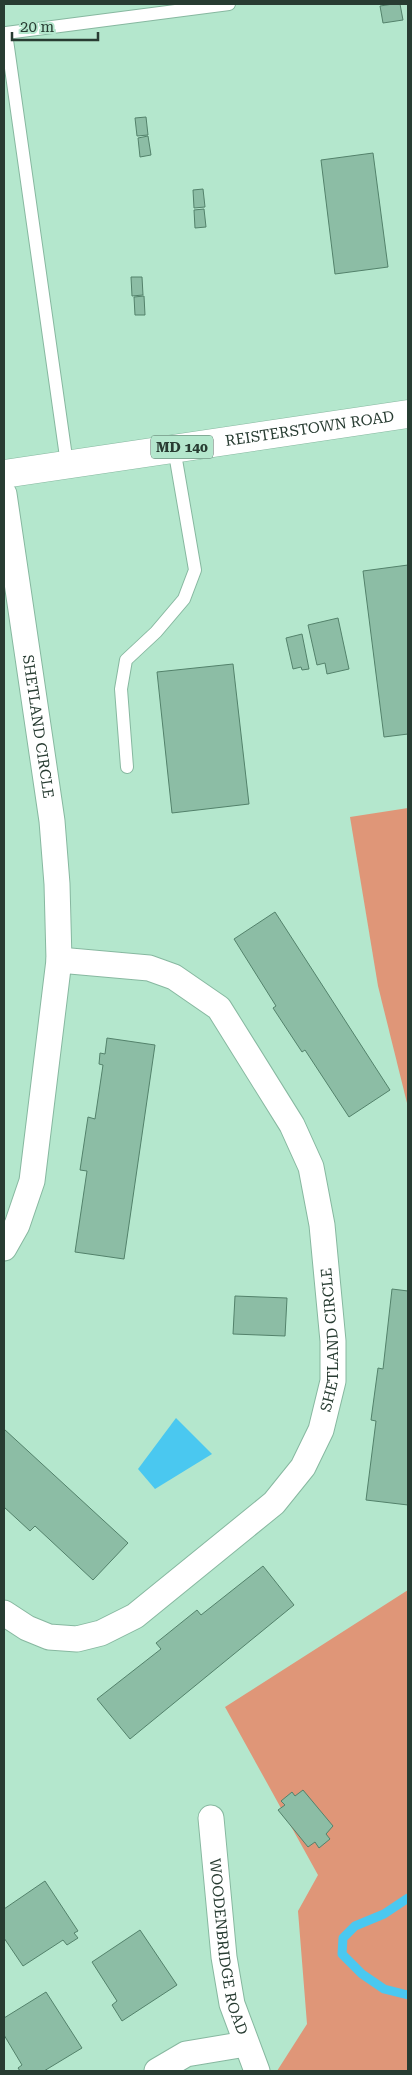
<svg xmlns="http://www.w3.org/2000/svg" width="412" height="2075" font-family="'Roboto Serif',serif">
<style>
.green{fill:#df9678}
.water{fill:#4ac8f0}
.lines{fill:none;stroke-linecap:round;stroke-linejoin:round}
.stream{stroke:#4ac8f0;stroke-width:9}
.building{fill:#8cbda5;stroke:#53826b}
.lane-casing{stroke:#87b8a0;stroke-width:14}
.street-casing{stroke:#87b8a0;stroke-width:27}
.primary-casing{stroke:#87b8a0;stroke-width:29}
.lane{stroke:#fff;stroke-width:12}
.street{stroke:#fff;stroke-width:25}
.primary{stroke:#fff;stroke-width:28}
.labels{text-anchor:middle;stroke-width:4.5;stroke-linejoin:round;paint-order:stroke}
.shield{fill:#b4e7cd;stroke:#526f60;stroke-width:1}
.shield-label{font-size:14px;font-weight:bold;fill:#283c32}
.street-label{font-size:15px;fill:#283c32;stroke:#b4e7cd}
</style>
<rect width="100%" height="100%" fill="#b4e7cd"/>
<!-- green -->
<g class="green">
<path d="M408,808V1107L378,986L350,817Z"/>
<path d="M408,1590V2071H277L307,2024L298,1911L318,1875L225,1707Z"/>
</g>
<!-- water -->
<path class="water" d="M176,1418L212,1454L155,1489L138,1469Z"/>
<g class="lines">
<!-- stream -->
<path class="stream" d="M408,1898L384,1914L355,1926L343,1938L342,1954L362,1974L384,1989L408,1995"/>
</g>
<!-- building -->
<g class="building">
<path d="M393,4H400L403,20L383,23L380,6Z"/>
<path d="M146,117L148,135L137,136L135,118Z"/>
<path d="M148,136L151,155L140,157L138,138Z"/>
<path d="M373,153L388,267L335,274L321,160Z"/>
<path d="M203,189L205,207L194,208L193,190Z"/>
<path d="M204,209L206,227L195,228L194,210Z"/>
<path d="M131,277H142L143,295L132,296Z"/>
<path d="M144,296L145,315H135L134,297Z"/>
<path d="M408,565V734L384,737L363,571Z"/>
<path d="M338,618L349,669L327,674L325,663L317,665L308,625Z"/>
<path d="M302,634L309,669L302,670L301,667L293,669L286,638Z"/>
<path d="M233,664L249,804L172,813L157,672Z"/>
<path d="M275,912L390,1090L349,1117L305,1050L302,1052L273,1008L276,1006L234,939Z"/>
<path d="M107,1038L155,1045L124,1259L75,1252L87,1171L80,1170L88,1117L95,1119L103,1065L99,1064L100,1053L105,1054Z"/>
<path d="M392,1289L408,1291V1505L366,1500L376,1421L371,1420L378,1368L383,1369Z"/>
<path d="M235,1296L287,1298L285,1336L233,1334Z"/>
<path d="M4,1429L128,1543L93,1580L35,1526L30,1531L4,1507Z"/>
<path d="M263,1566L294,1605L130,1739L97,1699L161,1649L156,1643L197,1610L201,1615Z"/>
<path d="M303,1790L333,1826L326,1834L330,1839L319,1848L315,1842L308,1847L278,1810L285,1805L281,1801L292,1792L295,1796Z"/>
<path d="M45,1881L78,1931L74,1933L78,1938L67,1945L63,1940L23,1966L4,1938V1909Z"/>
<path d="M140,1930L177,1985L122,2021L112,2005L117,2001L92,1962Z"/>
<path d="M46,1992L82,2048L44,2071H20L18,2068L22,2065L4,2035V2018Z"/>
</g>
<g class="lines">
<defs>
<g id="lane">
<path d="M67,464L6,33L229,4"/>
<path d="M127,767L121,689L126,660L156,632L184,599L195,570L174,448"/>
</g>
<g id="street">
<path id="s1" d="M4,494L52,821L57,884L59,960L32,1181L17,1225L4,1248"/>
<path id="s2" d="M4,1613L27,1628L49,1637L77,1639L101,1633L135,1616L274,1503L303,1467L321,1430L333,1381V1341L322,1225L311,1167L292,1125L219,1008L174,977L149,968L59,960"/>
<path id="s3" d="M211,1818L224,1957L232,2004L257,2071"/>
<path d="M157,2071L186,2054L246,2044"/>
</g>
<g id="primary">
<path id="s4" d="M4,474L408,414"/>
</g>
</defs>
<!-- lane casing -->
<use href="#lane" class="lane-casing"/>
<!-- street casing -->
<use href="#street" class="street-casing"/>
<!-- primary casing -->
<use href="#primary" class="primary-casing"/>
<!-- lane -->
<use href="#lane" class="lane"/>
<!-- street -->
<use href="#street" class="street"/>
<!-- primary -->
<use href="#primary" class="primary"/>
</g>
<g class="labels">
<!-- shield labels -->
<rect class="shield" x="151" y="435.5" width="62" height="23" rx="4"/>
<g class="shield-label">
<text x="182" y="452">MD 140</text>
</g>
<!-- street labels -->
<g class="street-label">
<text dy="5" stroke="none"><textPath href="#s4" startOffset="309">REISTERSTOWN ROAD</textPath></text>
<text dy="5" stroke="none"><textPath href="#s1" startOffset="235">SHETLAND CIRCLE</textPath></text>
<text dy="5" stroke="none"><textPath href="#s2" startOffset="500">SHETLAND CIRCLE</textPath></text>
<text dy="5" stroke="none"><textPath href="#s3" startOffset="130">WOODENBRIDGE ROAD</textPath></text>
</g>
</g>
<!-- border -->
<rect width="412" height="2075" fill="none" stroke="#283c32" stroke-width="10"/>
<!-- scale -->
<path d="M12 32v8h86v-8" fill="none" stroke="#283c32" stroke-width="2.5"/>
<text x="20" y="32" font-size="15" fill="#283c32" stroke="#b4e7cd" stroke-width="4" paint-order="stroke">20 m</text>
</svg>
